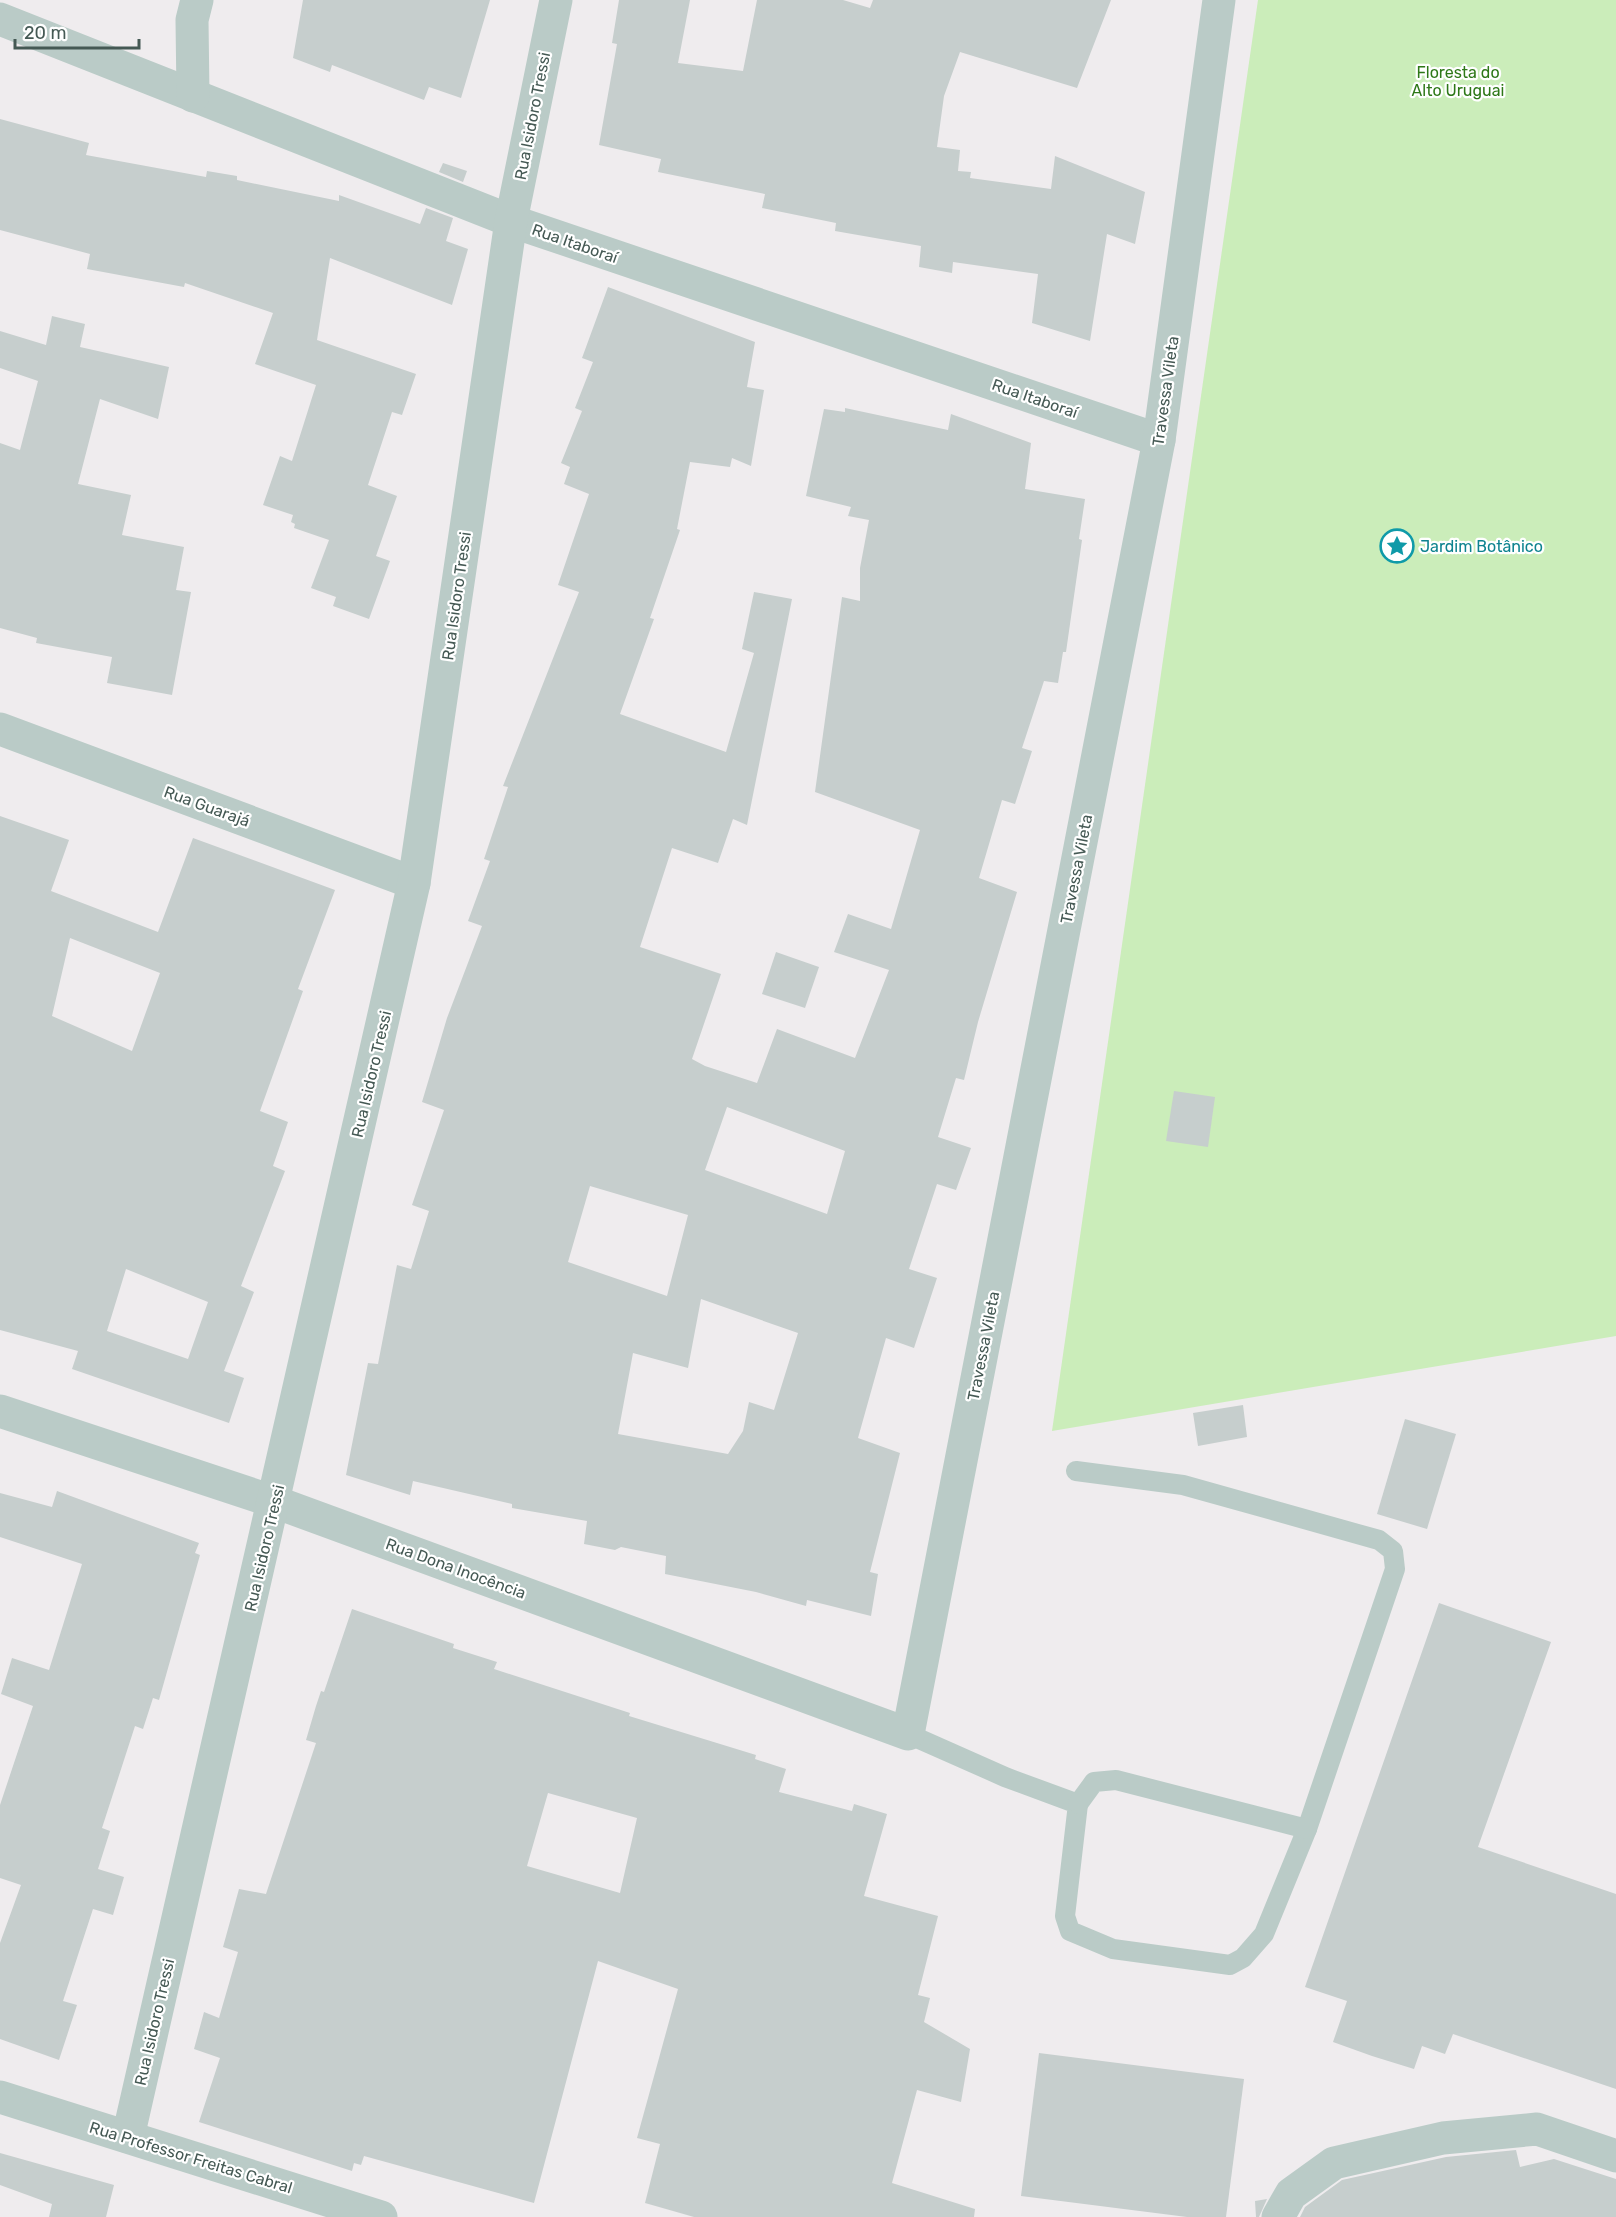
<svg xmlns="http://www.w3.org/2000/svg" width="1616" height="2217" font-family="Rubik,sans-serif">
<style>
.green{fill:#cbedba}
.building{fill:#c6cecd;fill-rule:evenodd}
.lines{fill:none;stroke-linecap:round;stroke-linejoin:round}
.lane{stroke:#bacbc7;stroke-width:20}
.street{stroke:#bacbc7;stroke-width:33}
.labels{text-anchor:middle;stroke-width:4.5;stroke-linejoin:round;paint-order:stroke}
.park-label{font-size:16px;fill:#2e7818;stroke:#fff}
.street-label{font-size:16px;fill:#455954;stroke:#fff}
.culture-label{font-size:16px;fill:#0d838f;stroke:#fff;text-anchor:start}
</style>
<rect width="100%" height="100%" fill="#efecee"/>
<!-- green -->
<path class="green" d="M1258,0H1616V1336L1052,1431Z"/>
<!-- building -->
<g class="building">
<path d="M303,0H490L461,98L429,87L424,100L332,65L330,72L293,58Z"/>
<path d="M619,0H690L678,63L743,71L757,0H843L870,8L873,0H1111L1077,88L960,52L944,96L937,147L960,150L958,171L971,172L970,178L1051,189L1055,156L1145,192L1135,244L1107,234L1090,341L1032,323L1038,274L953,262L952,273L919,267L921,246L835,231L836,223L762,208L765,194L658,172L661,159L599,145L617,44L612,43Z"/>
<path d="M0,119L89,143L86,155L206,177L207,171L237,176V180L339,201V195L420,224L426,208L453,218L446,241L468,249L452,305L330,258L317,340L416,374L402,415L392,412L368,485L397,496L376,556L390,561L369,619L333,606L336,597L311,588L329,540L294,528L295,524L291,522L293,515L263,505L280,456L292,461L316,385L255,364L273,313L185,283L184,287L87,269L90,254L0,230Z"/>
<path d="M443,163L467,171L463,182L439,172Z"/>
<path d="M608,287L755,342L747,387L764,390L751,466L732,458L730,467L690,462L677,529L680,530L650,618L654,619L620,714L726,752L754,653L742,649L754,592L792,599L747,825L733,819L718,863L672,848L640,947L721,974L692,1059L705,1066L757,1083L777,1029L855,1058L889,970L834,952L848,914L891,929L920,830L815,792L842,597L860,601V568L869,520L848,516L851,507L806,496L824,409L845,412V408L948,430L951,414L1031,443L1025,489L1085,499L1079,539L1082,540L1066,652H1063L1058,683L1044,681L1022,748L1032,751L1015,804L1002,800L979,878L1017,892L978,1022L964,1080L956,1078L938,1137L971,1148L956,1190L937,1184L909,1269L937,1278L914,1348L886,1338L858,1438L900,1453L870,1572L878,1574L871,1616L807,1600L806,1606L756,1592L665,1574L666,1556L621,1547L615,1550L584,1544L587,1521L512,1508V1504L413,1481L410,1495L346,1475L368,1363L378,1364L397,1265L411,1269L429,1211L412,1205L444,1110L422,1102L447,1018L482,926L468,921L490,861L484,859L508,787L503,786L579,592L558,585L589,494L564,484L570,467L561,463L582,411L575,408L593,362L582,358ZM727,1107L845,1151L827,1214L705,1170ZM590,1186L688,1215L667,1296L568,1262ZM701,1299L798,1333L774,1410L749,1402L743,1431L728,1454L618,1434L633,1353L688,1368Z"/>
<path d="M52,316L85,324L80,347L169,367L158,419L100,399L78,484L131,495L122,535L184,547L176,590L191,592L172,695L107,683L112,657L36,643L37,638L0,628V443L20,450L38,381L0,368V331L46,345Z"/>
<path d="M0,816L69,840L51,891L158,932L193,838L335,890L298,989L303,991L260,1111L288,1122L273,1166L285,1171L241,1286L254,1292L224,1371L244,1378L229,1423L72,1369L78,1351L0,1330ZM70,938L160,973L132,1051L52,1016ZM126,1269L208,1302L188,1359L107,1331Z"/>
<path d="M776,952L819,967L805,1008L762,994Z"/>
<path d="M1174,1091L1215,1097L1208,1147L1166,1141Z"/>
<path d="M1243,1405L1247,1437L1198,1446L1193,1413Z"/>
<path d="M1405,1419L1456,1434L1427,1529L1377,1514Z"/>
<path d="M57,1491L199,1543L195,1553L200,1555L159,1700L153,1698L143,1729L135,1726L102,1828L110,1831L98,1869L124,1877L113,1915L93,1909L63,2001L77,2005L59,2060L0,2039V1943L21,1885L0,1878V1805L33,1706L1,1694L12,1658L49,1670L82,1564L0,1537V1493L52,1507Z"/>
<path d="M1439,1603L1551,1642L1478,1847L1616,1894V2089L1453,2034L1445,2054L1422,2046L1414,2069L1372,2056L1333,2042L1347,2001L1305,1987Z"/>
<path d="M352,1609L454,1644L453,1648L497,1662L494,1669L630,1713L629,1716L756,1755L755,1759L786,1769L779,1792L852,1811L854,1804L887,1814L864,1896L938,1916L918,1995L930,1998L924,2022L970,2049L961,2102L917,2090L892,2183L975,2209L974,2217H694L645,2203L660,2144L637,2138L678,1989L598,1961L534,2203L364,2156L361,2165L354,2163L352,2171L199,2122L220,2058L194,2049L204,2012L219,2018L238,1952L223,1947L239,1889L266,1894L316,1743L306,1740L316,1706L321,1691L324,1692ZM548,1793L637,1818L620,1893L527,1866Z"/>
<path d="M1039,2053L1244,2079L1226,2217H1187L1021,2196Z"/>
<path d="M1516,2150L1520,2167L1554,2159L1616,2179V2217H1300L1305,2207L1342,2180L1446,2157Z"/>
<path d="M0,2153L114,2185L106,2217H49L52,2204L0,2185Z"/>
<path d="M1267,2199L1259,2217H1256L1255,2201Z"/>
</g>
<g class="lines">
<!-- lane -->
<g class="lane">
<path d="M908,1734L1005,1777L1078,1804L1065,1916L1070,1931L1113,1949L1230,1965L1243,1958L1264,1934L1307,1829L1395,1569L1393,1551L1379,1540L1183,1485L1076,1471"/>
<path d="M1078,1804L1094,1782L1116,1780L1307,1829"/>
</g>
<!-- street -->
<g class="street">
<path d="M0,19L511,221L1159,440"/>
<path d="M193,96L192,20L197,0"/>
<path d="M0,729L414,883"/>
<path d="M0,1411L275,1502L908,1734L1159,440L1219,0"/>
<path d="M0,2097L381,2217"/>
<path d="M128,2137L414,883L511,221L556,0"/>
<path d="M1278,2217L1291,2194L1334,2163L1443,2138L1537,2129L1616,2156"/>
</g>
</g>
<!-- icons -->
<defs>
<symbol id="sight-ring" viewBox="-11 -11 22 22"><circle r="9.5" fill="#fff" stroke="#0f9aa8" stroke-width="1.5"/><path d="M0-6L1.8-2.2L6-1.7L2.9 1.2L3.7 5.4L0 3.3L-3.7 5.4L-2.9 1.2L-6-1.7L-1.8-2.2Z" fill="#0f9aa8"/></symbol>
</defs>
<g fill-rule="evenodd">
<use href="#sight-ring" x="1378" y="527" width="38" height="38"/>
</g>
<g class="labels">
<!-- park labels -->
<g class="park-label">
<text x="1458" y="78">Floresta do<tspan x="1458" dy="18">Alto Uruguai</tspan></text>
</g>
<!-- street labels -->
<g class="street-label">
<text transform="translate(532 116) rotate(-79)" y="6">Rua Isidoro Tressi</text>
<text transform="translate(575 243) rotate(19)" y="6">Rua Itaboraí</text>
<text transform="translate(1165 391) rotate(-82)" y="6">Travessa Vileta</text>
<text transform="translate(1035 398) rotate(19)" y="6">Rua Itaboraí</text>
<text transform="translate(456 596) rotate(-82)" y="6">Rua Isidoro Tressi</text>
<text transform="translate(207 806) rotate(20)" y="6">Rua Guarajá</text>
<text transform="translate(1076 869) rotate(-79)" y="6">Travessa Vileta</text>
<text transform="translate(371 1074) rotate(-77)" y="6">Rua Isidoro Tressi</text>
<text transform="translate(983 1346) rotate(-79)" y="6">Travessa Vileta</text>
<text transform="translate(264 1548) rotate(-77)" y="6">Rua Isidoro Tressi</text>
<text transform="translate(456 1568) rotate(20)" y="6">Rua Dona Inocência</text>
<text transform="translate(154 2022) rotate(-77)" y="6">Rua Isidoro Tressi</text>
<text transform="translate(191 2157) rotate(17)" y="6">Rua Professor Freitas Cabral</text>
</g>
<!-- culture labels -->
<g class="culture-label">
<text x="1420" y="552">Jardim Botânico</text>
</g>
</g>
<!-- scale -->
<path d="M15 39v9h124v-9" fill="none" stroke="#455954" stroke-width="3"/>
<text x="24" y="39" font-size="18" fill="#455954" stroke="#ffffff" stroke-width="4.5" paint-order="stroke">20 m</text>
</svg>
